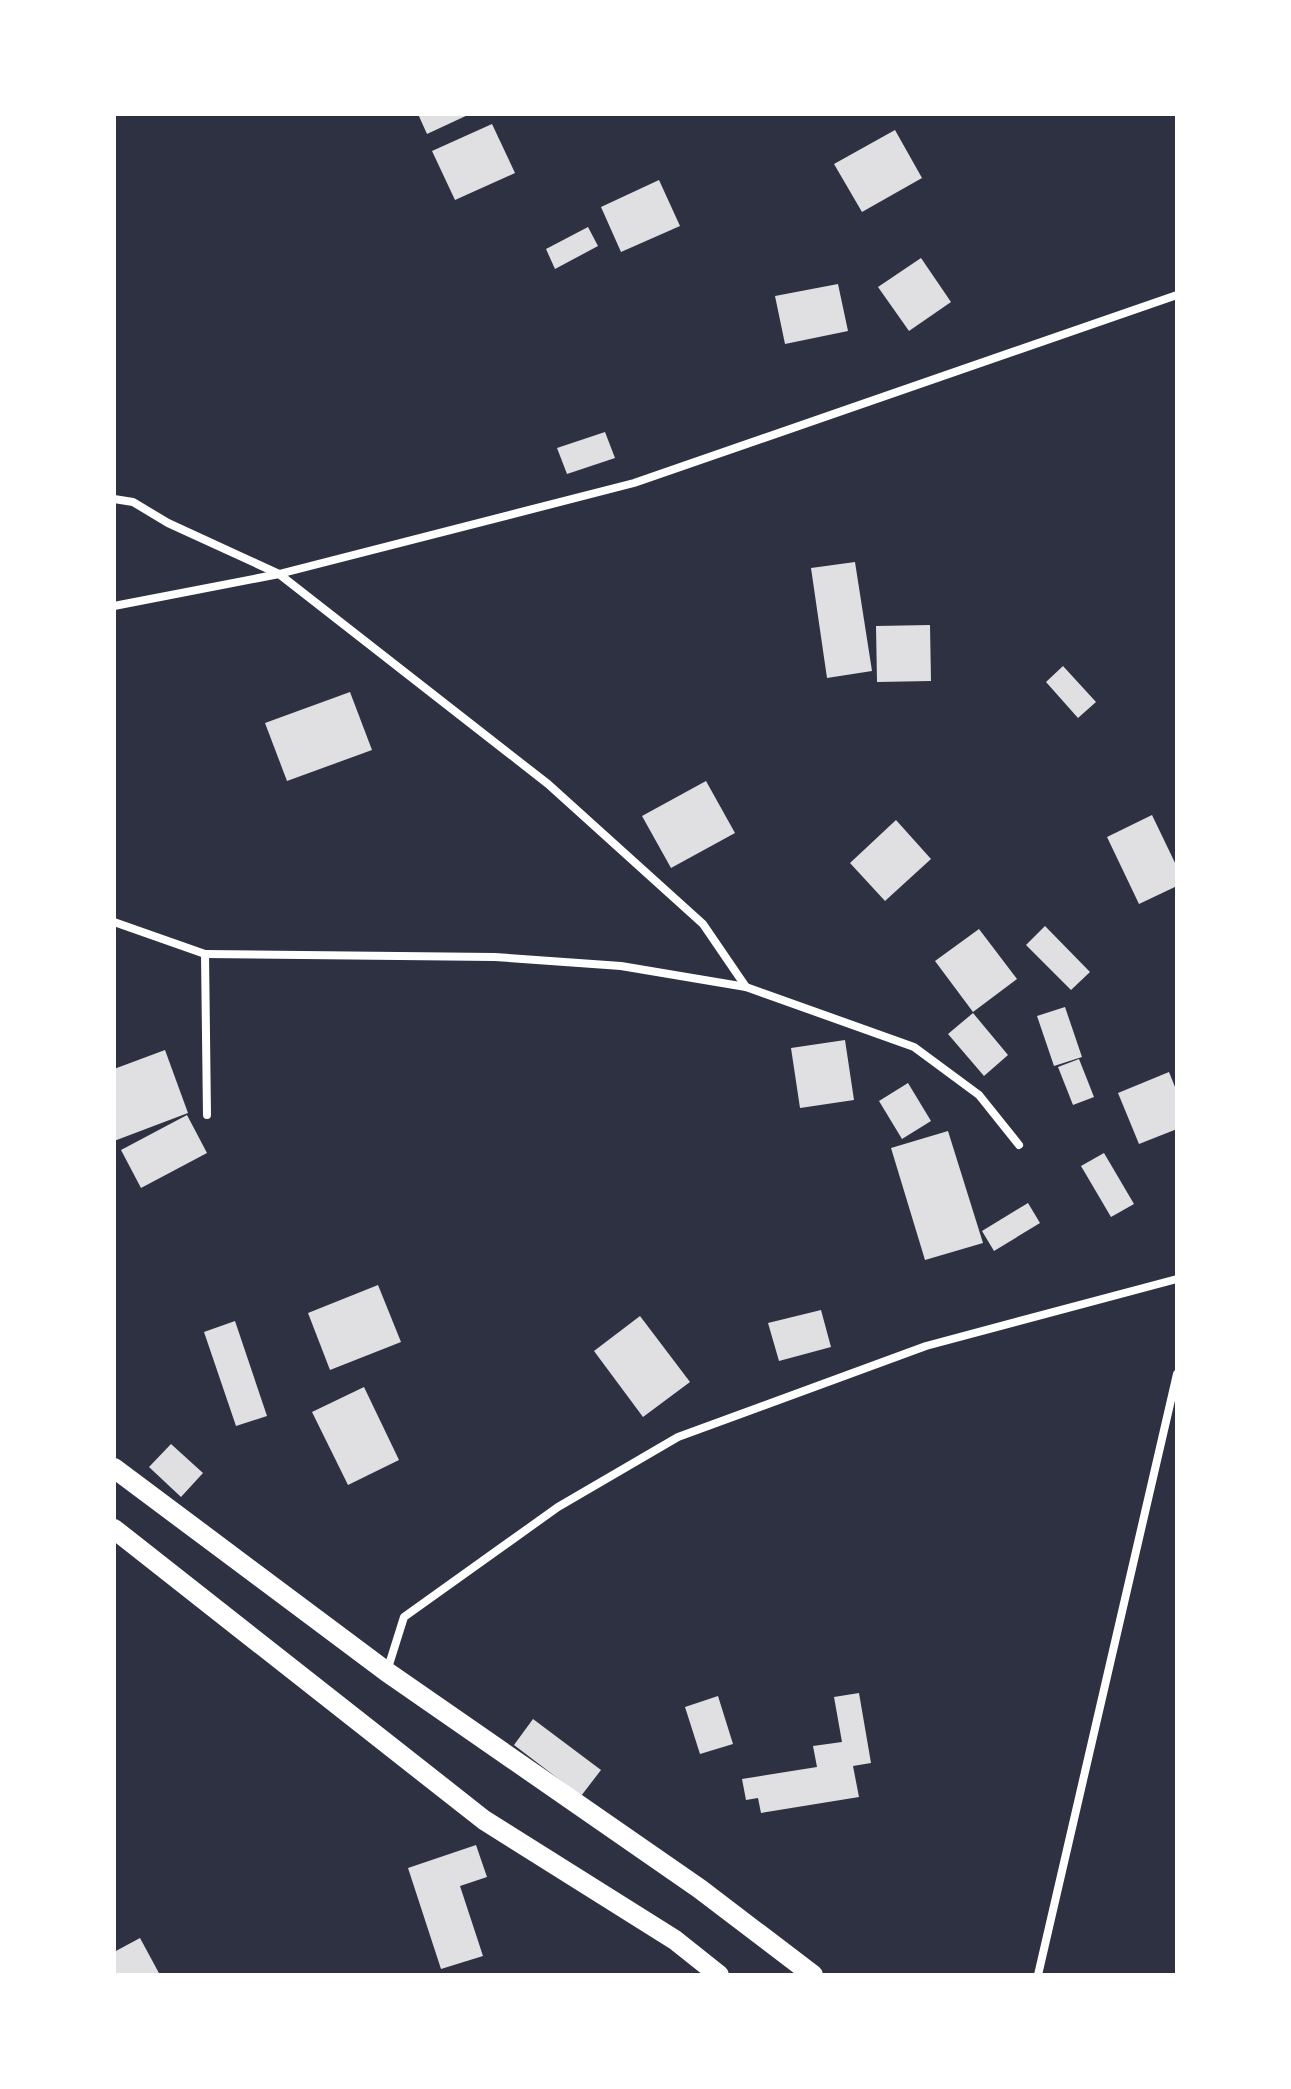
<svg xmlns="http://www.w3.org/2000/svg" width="1291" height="2089" font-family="'DejaVu Sans',sans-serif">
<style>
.building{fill:#e0e0e3}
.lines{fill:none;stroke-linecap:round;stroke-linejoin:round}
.minor{stroke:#fff;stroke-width:8}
.primary{stroke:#fff;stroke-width:20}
</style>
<rect width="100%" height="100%" fill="#2d3142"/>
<!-- building -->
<g class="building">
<path d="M418,114H470L427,134Z"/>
<path d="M492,124L515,173L455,200L432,151Z"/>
<path d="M895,130L922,178L862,212L834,164Z"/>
<path d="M659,180L680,226L621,252L601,207Z"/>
<path d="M588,227L598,246L555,269L546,249Z"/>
<path d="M921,258L951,302L909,331L878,287Z"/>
<path d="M838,284L848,331L785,344L775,296Z"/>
<path d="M605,432L615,458L567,474L557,448Z"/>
<path d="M855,562L872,671L827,678L811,568Z"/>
<path d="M930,625L931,681L877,682L876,626Z"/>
<path d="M1063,666L1096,702L1078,718L1046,682Z"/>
<path d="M350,692L372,750L287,781L265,723Z"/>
<path d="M706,781L735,833L671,868L642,816Z"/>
<path d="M1152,815L1177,867V886L1139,904L1107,837Z"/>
<path d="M896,820L931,859L885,901L850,863Z"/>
<path d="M1045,926L1090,972L1071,990L1026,945Z"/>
<path d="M979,929L1017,979L973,1012L935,961Z"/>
<path d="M1065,1007L1082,1057L1054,1066L1037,1016Z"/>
<path d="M973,1013L1008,1055L984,1076L948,1034Z"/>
<path d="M845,1040L854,1100L800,1108L791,1048Z"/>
<path d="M165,1050L188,1113L114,1141V1069Z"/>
<path d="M1079,1059L1094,1097L1073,1105L1058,1067Z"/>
<path d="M1169,1072L1177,1092V1129L1139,1144L1118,1093Z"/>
<path d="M908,1083L931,1121L902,1139L879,1101Z"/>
<path d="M187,1115L207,1153L141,1188L121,1150Z"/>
<path d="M948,1131L983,1243L925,1260L891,1148Z"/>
<path d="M1104,1153L1134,1204L1111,1217L1081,1166Z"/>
<path d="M1028,1203L1040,1223L994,1251L982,1231Z"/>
<path d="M378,1285L401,1342L330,1370L308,1313Z"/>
<path d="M821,1310L831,1347L779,1361L768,1323Z"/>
<path d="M640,1316L690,1382L643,1417L594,1351Z"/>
<path d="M235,1321L267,1416L236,1426L204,1332Z"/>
<path d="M364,1387L399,1460L348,1485L312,1412Z"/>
<path d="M171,1444L203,1473L181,1497L149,1467Z"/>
<path d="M859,1693L871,1763L853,1766L859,1797L761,1813L758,1798L746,1800L742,1779L817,1767L813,1746L842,1742L834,1697Z"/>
<path d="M718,1696L733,1744L700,1754L685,1707Z"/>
<path d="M533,1719L601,1770L581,1796L514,1745Z"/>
<path d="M476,1845L487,1877L460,1886L483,1956L441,1969L408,1868Z"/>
<path d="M140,1938L160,1975H114V1952Z"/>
</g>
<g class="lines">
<!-- minor -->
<g class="minor">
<path d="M114,499L133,502L168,523L279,574L548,784L703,924L746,987"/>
<path d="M114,606L279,574L634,483L1177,295"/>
<path d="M114,922L205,954L207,1115"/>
<path d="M205,954L495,957L621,966L746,987L914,1047L979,1095L1019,1145"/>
<path d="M387,1671L404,1617L558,1507L678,1437L926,1346L1177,1279"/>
<path d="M1038,1975L1177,1374"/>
</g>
<!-- primary -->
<g class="primary">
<path d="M114,1468L387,1672L700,1889L813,1975"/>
<path d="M114,1529L484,1820L675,1940L719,1975"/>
</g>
</g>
<!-- border -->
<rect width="1291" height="2089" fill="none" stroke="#ffffff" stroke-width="232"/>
</svg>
